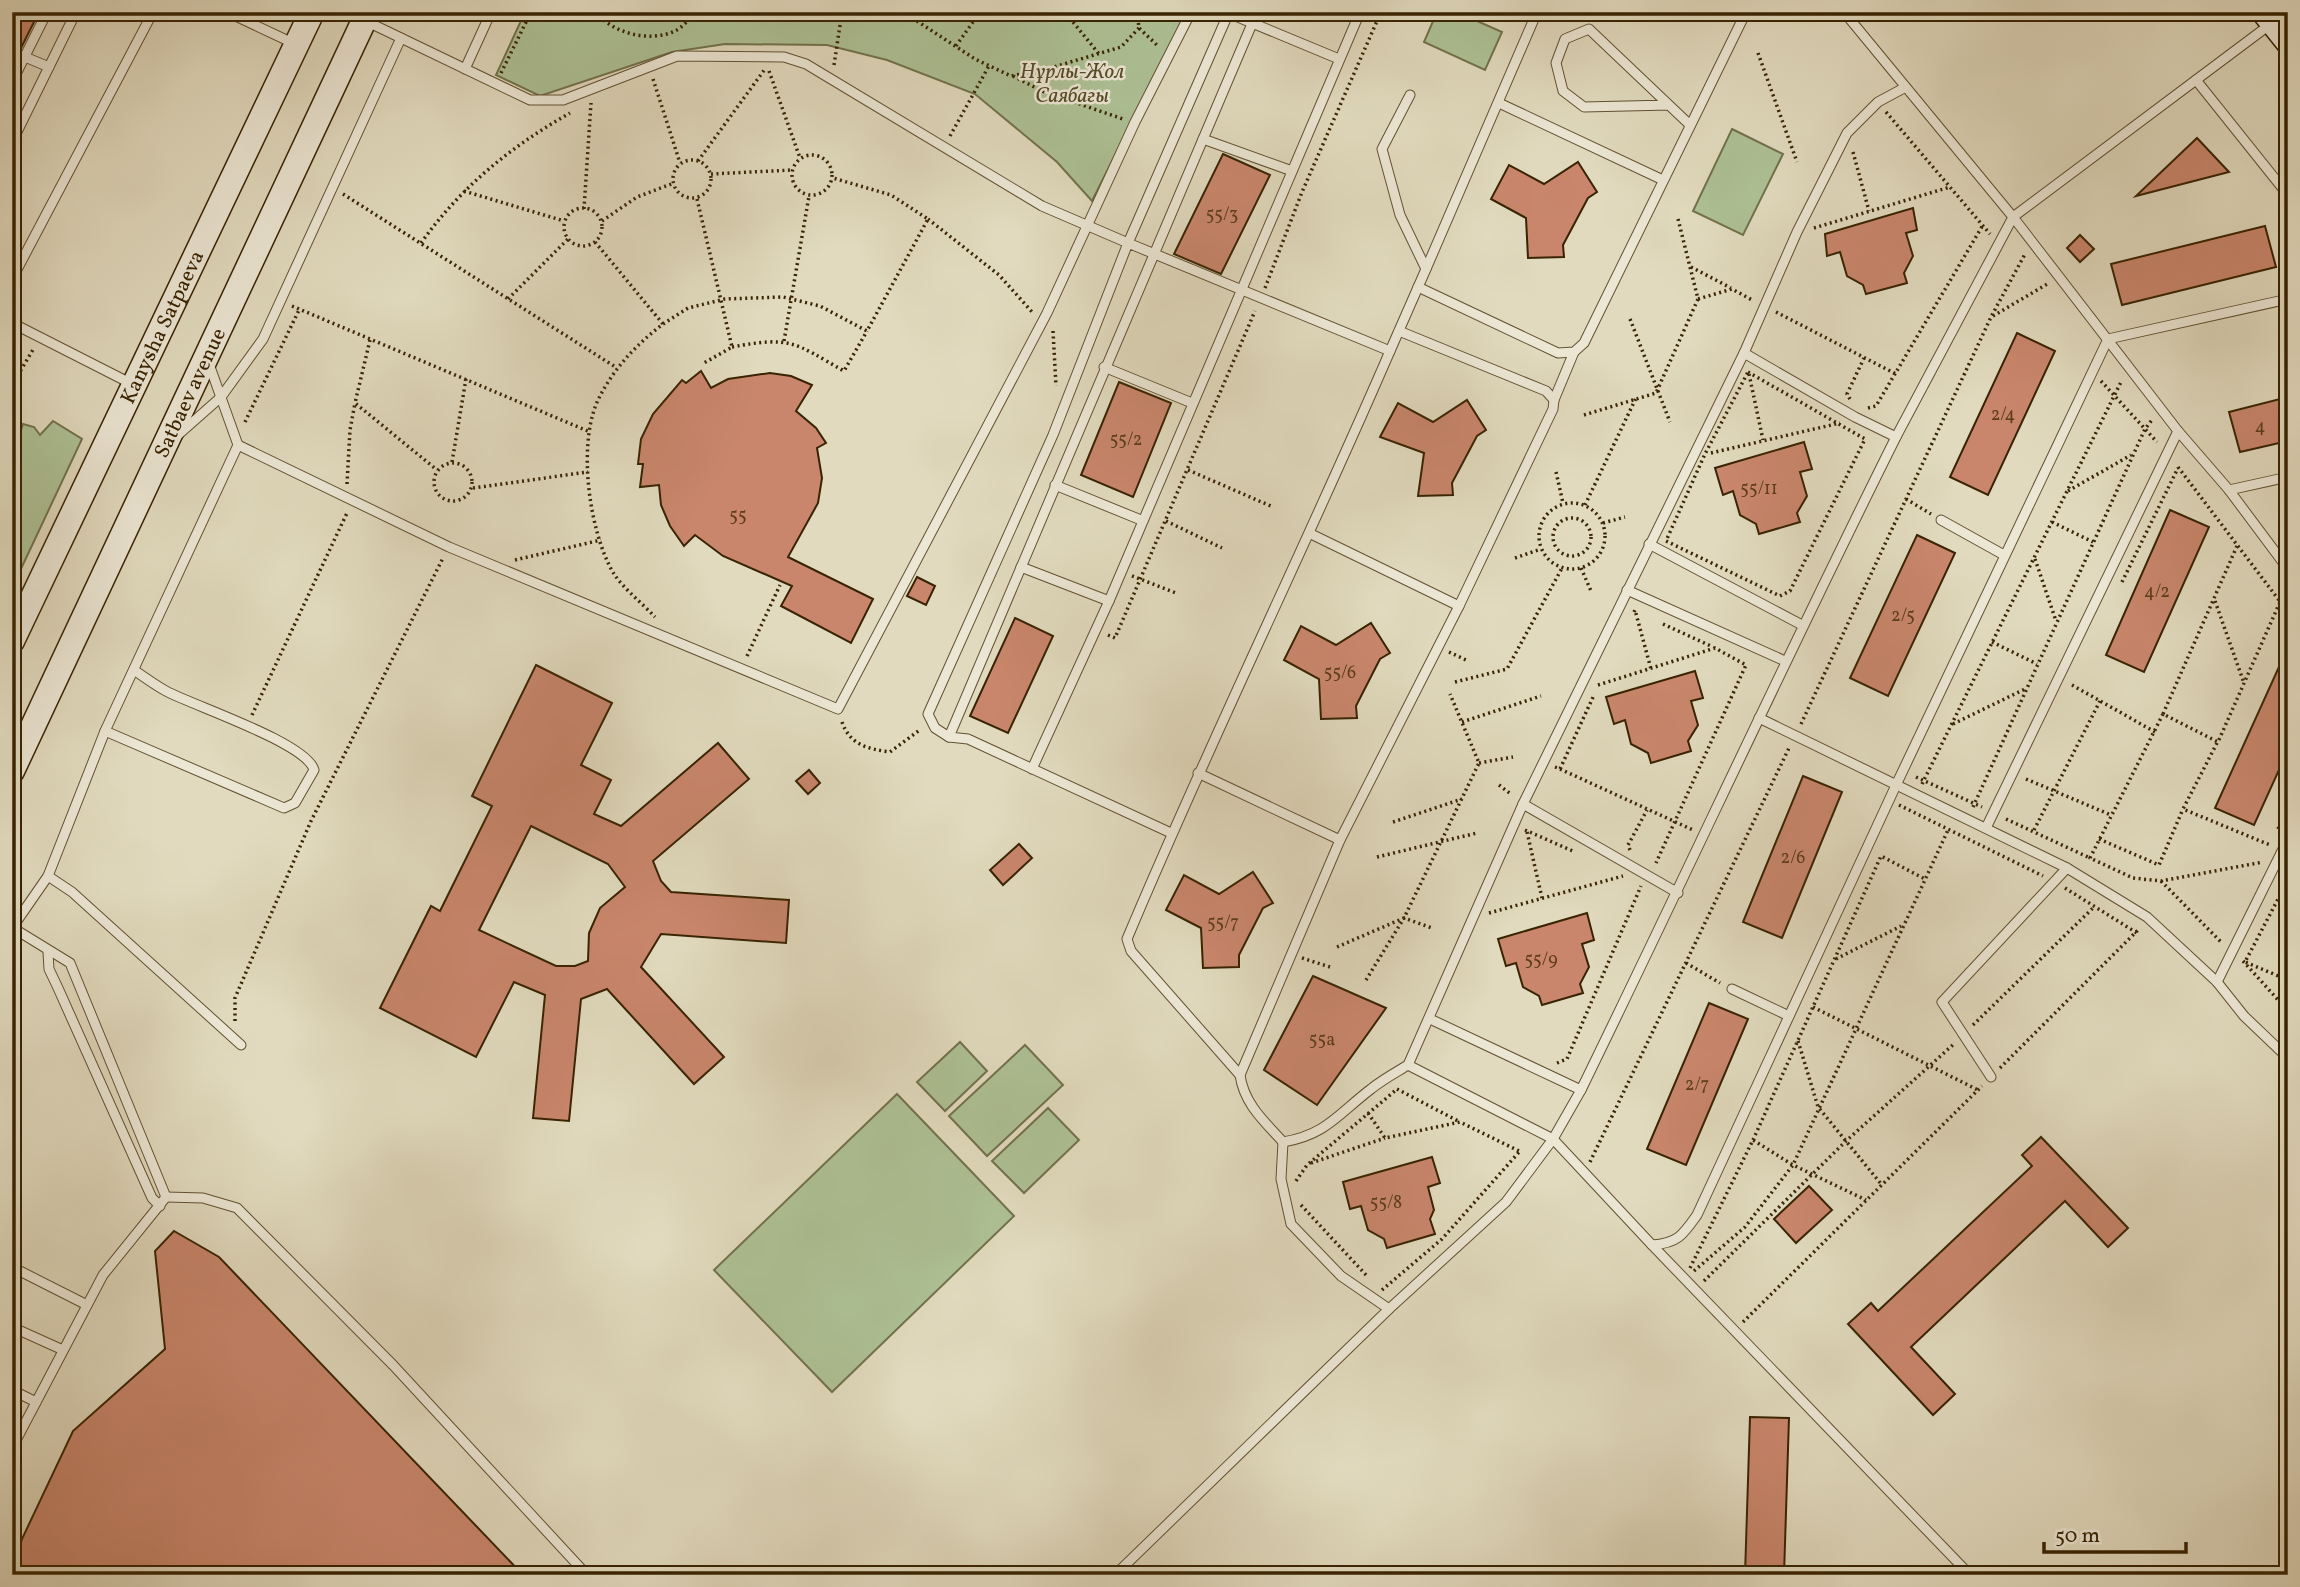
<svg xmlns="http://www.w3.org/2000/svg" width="2300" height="1587" font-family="Vollkorn,serif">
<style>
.green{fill:#adc195;stroke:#72724c;stroke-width:2}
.building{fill:#c9866c;stroke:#382302;stroke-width:2;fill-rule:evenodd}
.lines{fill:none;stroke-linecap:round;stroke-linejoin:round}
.lane-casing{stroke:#625131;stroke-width:11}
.secondary-casing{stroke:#382302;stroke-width:27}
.path{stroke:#382302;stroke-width:3.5;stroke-dasharray:2 3.5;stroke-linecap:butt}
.lane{stroke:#ece7d5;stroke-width:9}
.secondary{stroke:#ece7d5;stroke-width:24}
.labels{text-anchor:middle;stroke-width:5;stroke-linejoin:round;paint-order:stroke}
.number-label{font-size:18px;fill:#5c3c1c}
.park-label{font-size:21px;font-style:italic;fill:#554a27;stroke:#ece7d5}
.street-label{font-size:21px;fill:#382302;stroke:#ece7d5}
</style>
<rect width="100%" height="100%" fill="#e1dabe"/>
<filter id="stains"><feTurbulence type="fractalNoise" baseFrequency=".00286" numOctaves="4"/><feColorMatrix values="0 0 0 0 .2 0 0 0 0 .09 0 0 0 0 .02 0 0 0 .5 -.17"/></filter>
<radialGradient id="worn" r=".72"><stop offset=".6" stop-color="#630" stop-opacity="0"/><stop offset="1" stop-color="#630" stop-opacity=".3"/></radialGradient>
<!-- green -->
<g class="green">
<path d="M525,12H1187L1092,201L1057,162L975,94L887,60L827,45L725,44L672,52L540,96L496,75Z"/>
<path d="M1437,12H1457L1502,32L1485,70L1424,42Z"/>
<path d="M1732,129L1783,154L1743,235L1693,211Z"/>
<path d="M53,421L82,439L12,588V456L23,424L34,427L40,435Z"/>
<path d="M960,1042L987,1071L945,1111L917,1082Z"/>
<path d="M1025,1045L1063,1085L987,1156L949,1116Z"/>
<path d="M897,1094L1014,1216L832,1392L714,1270Z"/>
<path d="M1048,1108L1079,1140L1024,1193L992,1161Z"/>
</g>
<!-- building -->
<g class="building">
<path d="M12,12H39L12,66Z"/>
<path d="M2197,138L2229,172L2136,196Z"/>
<path d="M1223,154L1270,175L1221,274L1174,254Z"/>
<path d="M1578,162L1597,192L1588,198L1563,245L1564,257L1528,258L1526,218L1491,199L1509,165L1544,184Z"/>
<path d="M1913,208L1917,230L1906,233L1913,256L1904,273L1907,283L1866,294L1863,285L1847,276L1840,252L1827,256L1825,234Z"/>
<path d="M2265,226L2276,267L2122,305L2111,264Z"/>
<path d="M2080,235L2094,249L2080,262L2067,248Z"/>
<path d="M2017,333L2055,351L1988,495L1950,477Z"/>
<path d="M701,371L711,388L728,379L770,373L791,376L812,385L796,411L816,428L826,443L817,448L822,478L818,503L788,557L873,599L851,643L781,606L792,586L723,556L695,535L684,546L670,526L661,505L659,485L640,487L643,464H638L641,439L653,414L682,380L686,383Z"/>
<path d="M1119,382L1171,403L1133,497L1081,475Z"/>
<path d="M2288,397V441L2240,452L2229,412Z"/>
<path d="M1467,400L1486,430L1477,436L1452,483L1453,495L1418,496L1424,453L1380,437L1398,403L1433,422Z"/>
<path d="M1804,442L1812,469L1800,472L1807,496L1797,513L1800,522L1759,534L1756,524L1740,515L1733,491L1723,495L1715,468Z"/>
<path d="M2170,510L2209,527L2144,672L2106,655Z"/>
<path d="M1917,535L1955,553L1888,696L1850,678Z"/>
<path d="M917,577L935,586L926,605L907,596Z"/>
<path d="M1015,618L1053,636L1008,733L970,716Z"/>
<path d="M1371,623L1390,653L1380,659L1356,706L1357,718L1321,719L1319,679L1284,660L1301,626L1336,645Z"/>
<path d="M2288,647V750L2254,825L2215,808Z"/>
<path d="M536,665L612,703L581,765L611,780L594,814L621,826L718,743L749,779L653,861L661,881L671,892L789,900L786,943L661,934L641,967L724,1057L694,1084L607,989L581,999L569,1121L533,1118L545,995L514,982L476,1057L380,1008L431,906L440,911L492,806L472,796ZM531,826L608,864L625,887L600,908L589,933L588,961L575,966H556L479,930Z"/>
<path d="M1695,671L1703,698L1691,701L1698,725L1688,741L1691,751L1651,763L1648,753L1631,744L1625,720L1614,724L1606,697Z"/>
<path d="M809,770L820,783L808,794L796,781Z"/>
<path d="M1803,776L1842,792L1782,938L1743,922Z"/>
<path d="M1019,844L1032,858L1003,885L990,870Z"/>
<path d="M1253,872L1273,903L1263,908L1239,955V967L1203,968L1201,928L1166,910L1184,875L1219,894Z"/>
<path d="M1587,913L1594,940L1582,944L1589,967L1580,984L1583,993L1542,1005L1539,996L1523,987L1516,963L1506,966L1498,939Z"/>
<path d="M1313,976L1386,1008L1317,1105L1264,1070Z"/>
<path d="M1709,1003L1748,1019L1686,1165L1647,1149Z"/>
<path d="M2041,1137L2128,1228L2108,1247L2065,1201L1911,1347L1955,1394L1933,1415L1848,1324L1871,1303L1878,1311L2032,1166L2022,1155Z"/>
<path d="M1432,1157L1440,1183L1428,1187L1434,1210L1430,1219L1435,1234L1387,1248L1384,1239L1368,1230L1361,1206L1350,1209L1343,1182Z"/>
<path d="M1809,1186L1832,1210L1796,1243L1774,1219Z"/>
<path d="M174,1231L219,1257L523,1575H12L22,1539L73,1431L165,1349L155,1251Z"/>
<path d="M1750,1417L1789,1418L1784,1575H1745Z"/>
</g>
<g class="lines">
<defs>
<g id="lane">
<path d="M227,12L295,44"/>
<path d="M1844,12L2013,217L2178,431L2229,490L2288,569"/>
<path d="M1228,13L1339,59"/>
<path d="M401,38L530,100H563L677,56L784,57L806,64L1042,206L1128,243L1229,12"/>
<path d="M25,57L49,67"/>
<path d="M465,69L491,12"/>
<path d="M2196,80L2288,195"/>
<path d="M12,82L47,12"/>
<path d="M1499,103L1663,180"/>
<path d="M1669,105L1584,107L1563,91L1556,63L1565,39L1589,29L1690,125"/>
<path d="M1203,139L1292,171"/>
<path d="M12,142L76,12"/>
<path d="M1426,269L1537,12"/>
<path d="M12,279L153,12"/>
<path d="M1418,287L1558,353L1574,352L1584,343L1746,12"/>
<path d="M12,323L132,384"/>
<path d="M1390,351L1426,269L1400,215L1382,149L1410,95"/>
<path d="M1104,367L1192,403"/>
<path d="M1554,400L1574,352"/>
<path d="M178,435L221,397L263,339L401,38L347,12"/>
<path d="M1896,437L2013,217L2272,23"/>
<path d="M238,445L449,547L838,709L1047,313L1135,122L1191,12"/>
<path d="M1055,485L1141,520"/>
<path d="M2229,490L2288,477"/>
<path d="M1941,520L2004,555"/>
<path d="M1311,534L1459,606L1553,409L1554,400L1546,391L1399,331"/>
<path d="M1649,544L1802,625"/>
<path d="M1021,567L1109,601"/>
<path d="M1627,590L1785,661"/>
<path d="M1759,718L2067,868L2147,917L2217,982L2244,1016L2288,1058"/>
<path d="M105,731L284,808L295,803L314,770C307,743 194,706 166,691C155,685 144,677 134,670"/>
<path d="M949,737L935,728L928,714L1053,435L1128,243L1390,351C1305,548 1210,741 1127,939L1131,951L1240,1075L1340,840L1459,606"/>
<path d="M1032,769L1109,601L1360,12"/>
<path d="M1198,773L1340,840"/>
<path d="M1523,804L1678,893"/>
<path d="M1986,828L2178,431"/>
<path d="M1171,833L968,739L949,737L1257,12"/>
<path d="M48,876L72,892L241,1045"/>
<path d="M12,928L48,876L105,731L238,445L209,364"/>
<path d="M48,952L49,969L58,988L152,1198L160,1206"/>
<path d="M2217,982L2288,839"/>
<path d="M1732,989L1789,1016"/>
<path d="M1430,1019L1581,1090C1687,873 1788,653 1896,437L1855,417L1744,353"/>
<path d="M1408,1065L1553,1139L1652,1245C1678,1243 1683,1235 1697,1215L1897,783L2108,339L2288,299"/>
<path d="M1240,1075C1244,1104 1265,1122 1283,1142C1326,1135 1338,1114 1371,1089C1382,1080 1395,1073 1408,1065L1523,804L1744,353L1797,232L1847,133L1878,102L1904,88"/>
<path d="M1991,1077L1942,1002L2067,868"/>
<path d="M1283,1142L1281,1179L1291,1224L1341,1276L1389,1309"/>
<path d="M166,1197L203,1198L237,1208L393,1365L587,1575"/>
<path d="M1652,1245L1970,1575"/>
<path d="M12,1267L87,1305"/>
<path d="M12,1327L63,1350"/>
<path d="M12,1390L36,1402"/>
<path d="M12,1448L103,1275L166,1197L70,963L13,928"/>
<path d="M1115,1575L1389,1309L1506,1202L1553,1139L1581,1090"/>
<path d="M2281,1575L2288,1568"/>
</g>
<g id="secondary">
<path d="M2264,12L2288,42"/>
<path id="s1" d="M12,641L312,12"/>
<path id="s2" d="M12,771L368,12"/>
</g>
</defs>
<!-- lane casing -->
<use href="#lane" class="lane-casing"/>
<!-- secondary casing -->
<use href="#secondary" class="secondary-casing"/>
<!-- path -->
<g class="path">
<path d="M596,12C612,33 649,43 675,31C682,28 690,18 696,12"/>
<path d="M903,12L975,59L1011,76L1047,69L1121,47L1139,28"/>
<path d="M1060,12L1073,22L1099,54"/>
<path d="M1137,12L1139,28L1159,47"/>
<path d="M956,46L980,12"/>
<path d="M1758,53L1797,162"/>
<path d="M834,65L842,12"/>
<path d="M769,71L800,158"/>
<path d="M501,73L531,12"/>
<path d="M1013,76L1042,91L1123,119"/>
<path d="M653,79L680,163"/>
<path d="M1886,112L1990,234"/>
<path d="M950,136L990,64"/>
<path d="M1853,152L1869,211"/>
<circle cx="812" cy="175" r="20"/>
<circle cx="692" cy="179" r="19"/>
<path d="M698,161L765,69"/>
<path d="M711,174L792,170"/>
<path d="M464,191L564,221"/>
<path d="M343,194L617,368"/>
<path d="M697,199L732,347L704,363"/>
<circle cx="583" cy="227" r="19"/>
<path d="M584,209L591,103"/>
<path d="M928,219L999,275L1033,313"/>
<path d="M1678,219L1698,299L1732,289L1754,301"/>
<path d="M602,221L637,197L674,183"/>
<path d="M1814,228L1950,187"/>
<path d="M595,242L663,324C637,344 615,367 600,396C576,440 589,533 614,574C624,589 642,603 655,617"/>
<path d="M421,243C461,187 510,147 570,113"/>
<path d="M1691,267L1731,288"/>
<path d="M1265,288L1302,192L1381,12"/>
<path d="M508,299L568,239"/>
<path d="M292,306L590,432"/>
<path d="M1776,312L1896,374"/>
<path d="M1993,316L2049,283"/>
<path d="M1630,319L1670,422"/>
<path d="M663,324L688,308L725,299L783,297L820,306L867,331L928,219L891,195L833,178"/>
<path d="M1053,331L1056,386"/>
<path d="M370,340L355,403L437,470"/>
<path d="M784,341L809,196"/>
<path d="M732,347C791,336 793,342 844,371L867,331"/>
<path d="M1748,372L1865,439L1790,591L1780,596L1666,541L1705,454Z"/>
<path d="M1749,374L1763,440"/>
<path d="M2101,381L2157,442"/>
<path d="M12,385L34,348"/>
<path d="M1850,399L1847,394L1864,358"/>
<path d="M1868,408L1876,406L1983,225"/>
<path d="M1584,415L1656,393L1698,299"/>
<path d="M245,422L299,310"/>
<path d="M1711,453L1840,423"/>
<path d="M452,462L466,379"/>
<circle cx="453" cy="482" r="19"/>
<path d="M2178,467L2288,612"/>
<path d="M1188,470L1273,507"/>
<path d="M1556,472L1563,503"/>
<path d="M347,484L350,430L355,403"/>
<path d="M473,488L588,472"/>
<path d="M2068,491L2131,455"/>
<path d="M1906,499L1931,514"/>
<circle cx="1572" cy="536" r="33"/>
<path d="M1585,505L1636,398"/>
<circle cx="1572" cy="537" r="19"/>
<path d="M1166,521L1222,548"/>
<path d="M2052,522L2093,542"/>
<path d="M1603,523L1625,517"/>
<path d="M2237,546L2163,714L2218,742L2280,602"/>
<path d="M1515,558L1541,549"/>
<path d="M2035,559L2056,621"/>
<path d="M515,560L601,540"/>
<path d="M1581,568L1591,591"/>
<path d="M1132,576L1176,593"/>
<path d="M2122,582L2178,468"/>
<path d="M2215,601L2244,683"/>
<path d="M1634,612L1635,610L1651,669"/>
<path d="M1663,624L1713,647"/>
<path d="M1108,635L1115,638L1255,311"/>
<path d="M1992,642L2037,664"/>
<path d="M1449,652L1466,660"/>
<path d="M747,656L780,585"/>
<path d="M1455,682L1507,669L1562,568"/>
<path d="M1598,685L1715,648L1746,665L1656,863"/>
<path d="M2072,685L2155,732"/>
<path d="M2163,714L2090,858L2133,878L2161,881L2263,862"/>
<path d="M252,715L347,513"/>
<path d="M842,722C850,745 868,749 890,752L921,729"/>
<path d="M1462,722L1541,696"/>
<path d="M1801,724L1991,317L2025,254"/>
<path d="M1953,724L2025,689"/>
<path d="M2217,743L2183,809L2270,845"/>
<path d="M1479,763L1513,757"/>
<path d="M1555,767L1560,769L1594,695"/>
<path d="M1560,769L1693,830"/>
<path d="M1916,777L1982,807"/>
<path d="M2026,779L2111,815"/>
<path d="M1922,784L2122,380"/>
<path d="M1499,785L1512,795"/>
<path d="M1899,805L2043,876"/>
<path d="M1973,807L2145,429L2152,420"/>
<path d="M2006,819L2090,858"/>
<path d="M1393,822L1462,799"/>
<path d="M2278,829L2288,806"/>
<path d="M1525,830L1575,852"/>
<path d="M2034,830L2100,701"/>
<path d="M1527,832L1542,898"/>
<path d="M2099,839L2159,865L2183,809"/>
<path d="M1630,850L1628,845L1647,810"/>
<path d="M1377,857L1477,833"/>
<path d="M2288,880L2245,962L2288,980"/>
<path d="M2161,881L2221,942"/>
<path d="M2065,888L2137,933"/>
<path d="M1489,913L1623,876"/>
<path d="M1337,947L1404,918L1479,763L1450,694"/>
<path d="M1302,958L1330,967"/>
<path d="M1836,959L1901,926"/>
<path d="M2243,961L2288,1011"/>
<path d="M1686,963L1720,983"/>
<path d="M1366,980L1404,918L1432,928"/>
<path d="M1813,1007L1978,1090"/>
<path d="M235,1021V998L311,821L443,558"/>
<path d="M1973,1025L2094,907"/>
<path d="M1798,1041L1818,1107L1882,1185"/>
<path d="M1557,1063L1567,1059L1641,886"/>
<path d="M2000,1068L2140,928"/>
<path d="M1397,1089L1458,1121"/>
<path d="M1368,1113L1385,1138L1460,1122L1519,1151"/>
<path d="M1753,1140L1881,856L1925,879"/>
<path d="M1590,1162L1790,746"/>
<path d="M1311,1163L1385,1138"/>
<path d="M1296,1181L1307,1165L1396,1090"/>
<path d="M1301,1205L1367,1276"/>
<path d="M1690,1268L1753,1140L1793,1165L1866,1200"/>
<path d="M1694,1271L1745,1227L1793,1165L1948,830"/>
<path d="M1704,1281L1846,1141L1955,1043"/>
<path d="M1382,1290L1442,1239L1520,1151"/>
<path d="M1743,1322L1982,1086"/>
</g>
<!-- lane -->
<use href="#lane" class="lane"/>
<!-- secondary -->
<use href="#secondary" class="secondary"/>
</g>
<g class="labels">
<!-- number labels -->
<g class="number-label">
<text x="1222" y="220">55/3</text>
<text x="2003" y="420">2/4</text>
<text x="2260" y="432">4</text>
<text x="1126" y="445">55/2</text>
<text x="1759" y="494">55/11</text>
<text x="738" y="521">55</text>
<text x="2157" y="597">4/2</text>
<text x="1903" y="621">2/5</text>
<text x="1340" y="678">55/6</text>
<text x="1793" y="863">2/6</text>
<text x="1223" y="928">55/7</text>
<text x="1541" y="965">55/9</text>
<text x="1322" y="1045">55а</text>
<text x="1697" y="1090">2/7</text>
<text x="1386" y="1208">55/8</text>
</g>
<!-- park labels -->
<g class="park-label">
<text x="1072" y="78">Нұрлы-Жол<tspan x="1072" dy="24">Саябағы</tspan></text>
</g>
<!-- street labels -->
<g class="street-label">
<text dy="7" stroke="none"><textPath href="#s1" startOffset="348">Kanysha Satpaeva</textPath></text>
<text dy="7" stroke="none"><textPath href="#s2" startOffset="418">Satbaev avenue</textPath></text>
</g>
</g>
<!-- margin -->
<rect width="2300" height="1587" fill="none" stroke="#e1dabe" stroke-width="42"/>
<rect x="14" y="14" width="2272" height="1559" fill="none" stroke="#382302" stroke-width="3.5"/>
<rect x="21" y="21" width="2258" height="1545" fill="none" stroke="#382302" stroke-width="2"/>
<!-- scale -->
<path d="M2044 1542v10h142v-10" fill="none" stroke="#382302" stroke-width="3.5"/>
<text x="2055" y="1542" font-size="21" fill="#382302" stroke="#ece7d5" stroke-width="5" paint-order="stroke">50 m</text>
<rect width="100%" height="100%" filter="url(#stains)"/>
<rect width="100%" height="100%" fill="url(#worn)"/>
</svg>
